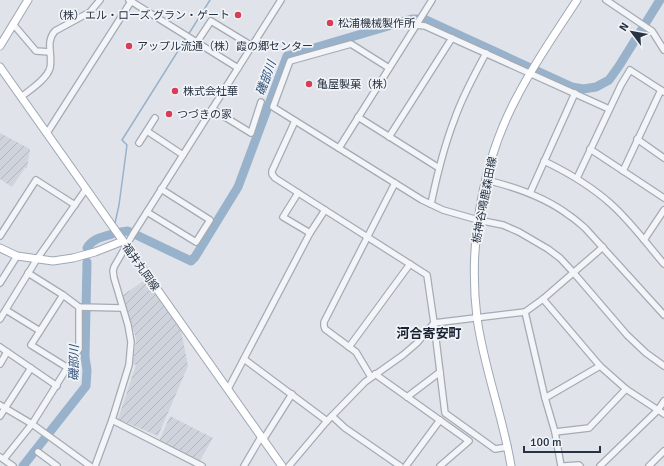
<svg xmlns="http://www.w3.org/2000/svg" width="664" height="466" font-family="Signika,'Noto Sans JP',sans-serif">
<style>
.industrial{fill:url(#industrial-furrows)}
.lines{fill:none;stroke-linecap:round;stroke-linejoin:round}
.stream{stroke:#99b2cc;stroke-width:1.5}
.river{stroke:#99b2cc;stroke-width:9}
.minor-casing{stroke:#a5abb4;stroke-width:8}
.major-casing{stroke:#9ea8b6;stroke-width:9}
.minor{stroke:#f3f5f8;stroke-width:5.5}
.major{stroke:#fff;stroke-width:7}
.poi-dot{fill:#d73d56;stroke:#f0f3f7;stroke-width:1.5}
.labels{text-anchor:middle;stroke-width:3.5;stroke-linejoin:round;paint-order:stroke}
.poi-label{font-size:11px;fill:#273242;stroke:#f0f3f7;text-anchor:start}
.street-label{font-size:11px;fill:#273242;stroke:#f0f3f7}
.water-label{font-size:12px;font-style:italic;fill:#2f5179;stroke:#f0f3f7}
.quarter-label{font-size:13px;font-weight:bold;fill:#1a2333;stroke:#f0f3f7}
</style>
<defs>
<pattern id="industrial-furrows" width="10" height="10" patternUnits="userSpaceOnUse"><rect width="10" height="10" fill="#ced3dc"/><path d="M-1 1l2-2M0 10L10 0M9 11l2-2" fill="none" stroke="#b1b6be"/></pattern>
</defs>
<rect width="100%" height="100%" fill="#e0e4ea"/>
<!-- industrial -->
<g class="industrial">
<path d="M0,133L30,149L27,168H25L12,187L0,179Z"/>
<path d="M145,280L181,330L188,366L158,436L118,419L136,365L133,364L136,339L123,295Z"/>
<path d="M170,416L213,438L199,462L159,441Z"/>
</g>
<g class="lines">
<!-- stream -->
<path class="stream" d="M115,223L119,205L127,145L122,140L210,0"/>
<!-- river -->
<g class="river">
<path d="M121,232L128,231L191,261L195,257L238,187L287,56L412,19H424L559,81L572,87L583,89L596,87L609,80L619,66L660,0"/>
<path d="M87,248C93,238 103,237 112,234"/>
<path d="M23,466L86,386L87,370L85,357L87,262"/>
</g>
<defs>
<g id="minor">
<path d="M129,0L238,68"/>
<path d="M606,0L652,31L664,50"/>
<path d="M13,24L36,51L50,52"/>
<path d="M416,25L425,26L609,109"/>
<path d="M197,42L211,21L252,46"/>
<path d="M389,68L351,44L290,61L273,107L422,200L443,210L478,220L503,225L519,232L548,249L560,258L573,272L627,335L646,353L664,366"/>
<path d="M21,97C30,90 47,79 50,68C53,55 45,42 55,31L90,12L100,0"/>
<path d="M212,109L251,133L261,102"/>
<path d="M358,117L439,168"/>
<path d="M295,121L272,171V174L275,178L325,210L427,275L434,323L445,413L495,449L508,447"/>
<path d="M147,131L183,155"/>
<path d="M47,133L132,0"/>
<path d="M389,137L452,38"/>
<path d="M637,139L664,158"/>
<path d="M139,143L155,118"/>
<path d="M339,148L432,0"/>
<path d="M590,149L664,198"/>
<path d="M544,161C569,173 591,186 611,204C631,222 647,244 664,264"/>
<path d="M623,171L661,90"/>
<path d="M577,178L621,85L630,70L664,92"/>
<path d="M494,182C521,189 548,199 570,216C575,219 580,224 585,228L664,315"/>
<path d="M298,193L283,217L310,233"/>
<path d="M530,193L575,93"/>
<path d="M431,204C437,175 444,146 455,118C463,95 475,74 486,53"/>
<path d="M147,212L196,242L210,220L161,189"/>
<path d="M0,236L36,180L75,205"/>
<path d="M644,240L664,210"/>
<path d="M28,273L63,295L79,307L122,308"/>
<path d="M0,283L17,256"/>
<path d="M63,295L31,345L68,368"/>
<path d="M543,299L600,366L626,389L664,414"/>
<path d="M6,310L40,331"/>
<path d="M525,312L545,398L555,432L561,466"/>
<path d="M0,319L37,259L86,189"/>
<path d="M0,347L57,386"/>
<path d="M349,347L410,264"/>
<path d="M244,359L327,421"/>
<path d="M0,364L7,352"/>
<path d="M375,374L469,441L440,466"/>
<path d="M371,377L356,352L325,329L324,326V322L395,183"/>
<path d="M228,389L310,233L325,210"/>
<path d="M407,397L440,372"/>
<path d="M545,398L600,366"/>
<path d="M0,405L32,424L57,442L90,466"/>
<path d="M0,416L31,368"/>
<path d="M332,416L345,428L400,466"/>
<path d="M112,420L202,466"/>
<path d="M555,432L589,428L626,389"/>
<path d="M263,440L292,394"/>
<path d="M38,452L57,466"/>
<path d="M0,457L13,466"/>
<path d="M4,459L32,424L79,349V307"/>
<path d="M95,466L112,420L129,365L131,342L128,325L114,278L113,271L114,267L133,234L281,0"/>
<path d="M244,466L261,437"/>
<path d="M289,466L327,421L365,382L403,355L417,343L434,323L525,312L543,299L603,247"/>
<path d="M406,466L440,420"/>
<path d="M564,466L579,465L580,466"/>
<path d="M600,466L658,410L664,401"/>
<path d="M649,466L664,451"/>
</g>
<g id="major">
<path d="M0,46L28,0"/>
<path d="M0,67L282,466"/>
<path d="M0,248L17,256L53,261L73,258L95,252L123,241"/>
<path d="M511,466C503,416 484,369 477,318C468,244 482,161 518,95C535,62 557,31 577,0"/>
</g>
</defs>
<!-- minor casing -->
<use href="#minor" class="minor-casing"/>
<!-- major casing -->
<use href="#major" class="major-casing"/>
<!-- minor -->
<use href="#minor" class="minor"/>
<!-- major -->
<use href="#major" class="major"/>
</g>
<!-- markers -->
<g class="poi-dot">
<circle cx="238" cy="15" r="4"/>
<circle cx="330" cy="23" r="4"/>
<circle cx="129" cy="46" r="4"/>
<circle cx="309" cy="84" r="4"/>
<circle cx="175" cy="91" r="4"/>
<circle cx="169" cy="114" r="4"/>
</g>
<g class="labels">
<!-- poi labels -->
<g class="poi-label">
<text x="230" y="19" text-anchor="end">（株）エル・ローズ グラン・ゲート</text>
<text x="338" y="27">松浦機械製作所</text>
<text x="137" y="50">アップル流通（株）霞の郷センター</text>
<text x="317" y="88">亀屋製菓（株）</text>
<text x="183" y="95">株式会社華</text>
<text x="177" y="118">つづきの家</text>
</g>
<!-- street labels -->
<g class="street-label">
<text transform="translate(484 200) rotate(-79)" y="4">栃神谷鳴鹿森田線</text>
<text transform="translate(141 267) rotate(55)" y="4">福井丸岡線</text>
</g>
<!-- water labels -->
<g class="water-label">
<text transform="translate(266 78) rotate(-70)" y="4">磯部川</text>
<text transform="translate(74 363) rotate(-89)" y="4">磯部川</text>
</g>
<!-- quarter labels -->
<g class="quarter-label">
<text x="429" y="338">河合寄安町</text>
</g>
</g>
<!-- north arrow -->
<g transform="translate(632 32) rotate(302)" stroke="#f0f3f7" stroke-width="3" paint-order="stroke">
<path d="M0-3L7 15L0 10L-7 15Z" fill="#273242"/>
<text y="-6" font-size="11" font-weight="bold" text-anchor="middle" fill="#273242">N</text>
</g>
<!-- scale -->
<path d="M524 446v6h76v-6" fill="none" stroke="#273242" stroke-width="2"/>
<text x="530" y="446" font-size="12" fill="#273242" stroke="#f0f3f7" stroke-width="3" paint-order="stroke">100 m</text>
</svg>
